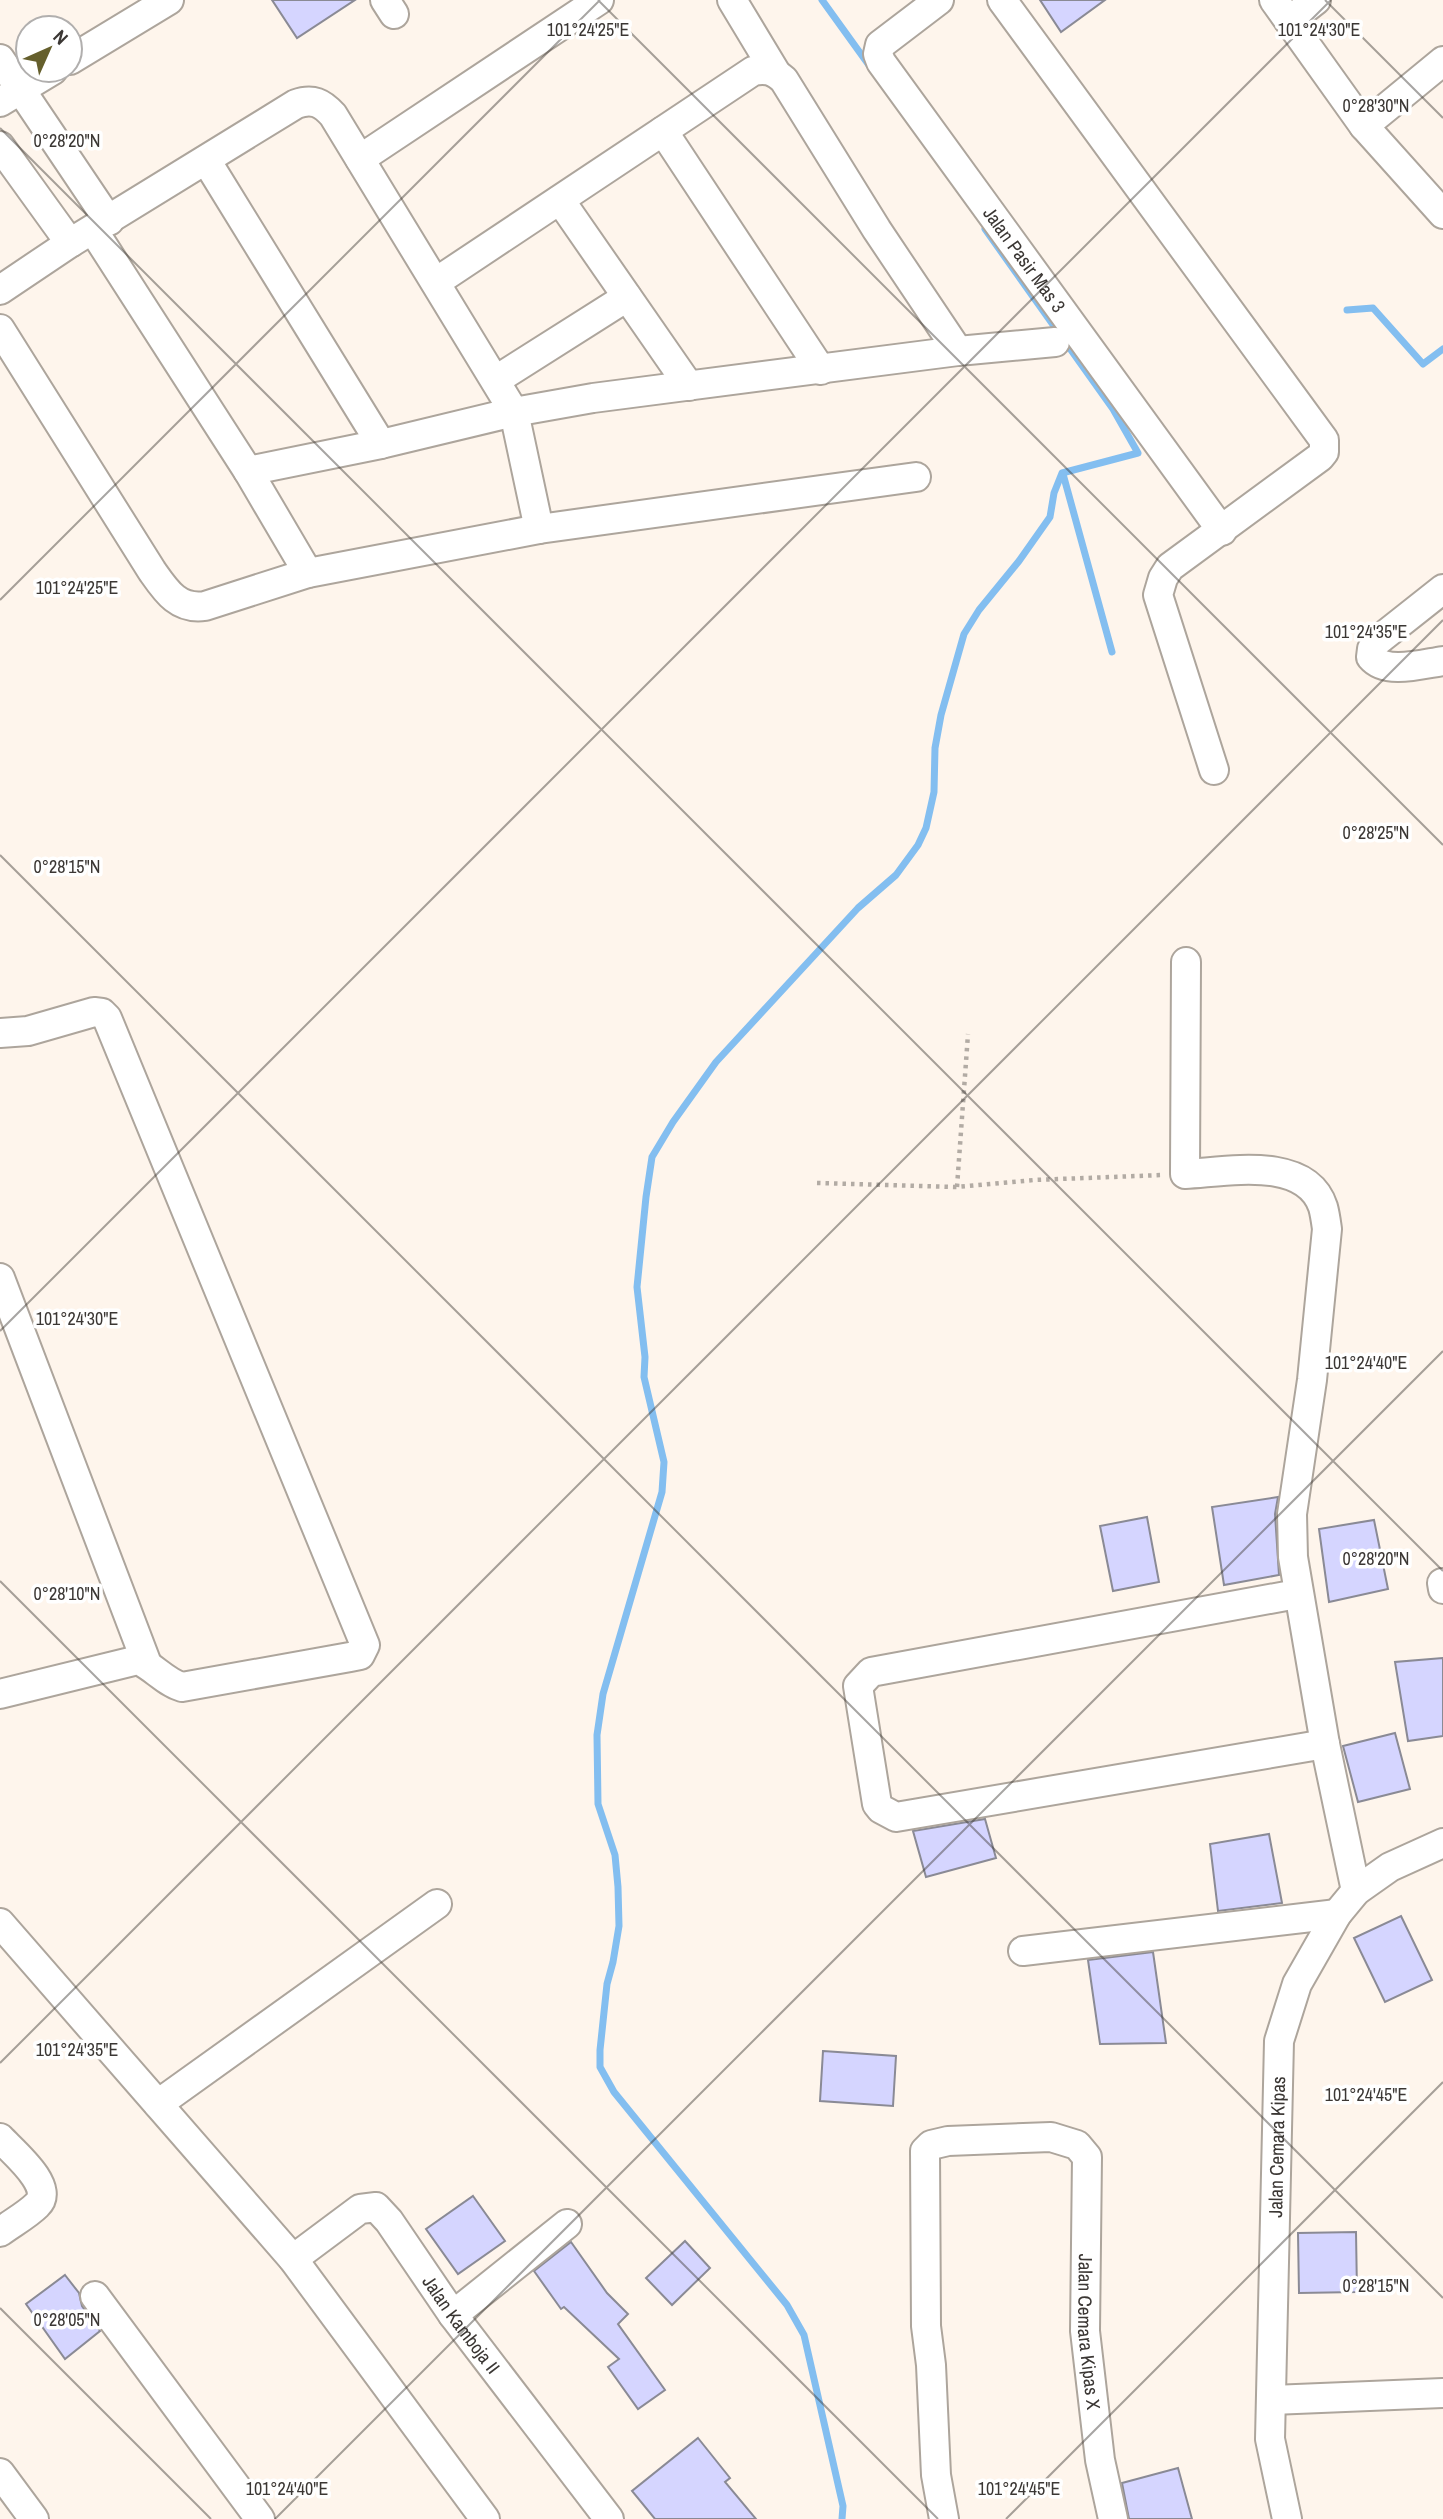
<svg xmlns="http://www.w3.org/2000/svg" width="1443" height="2519" font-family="'Archivo Narrow',sans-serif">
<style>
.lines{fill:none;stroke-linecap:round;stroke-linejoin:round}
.stream{stroke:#83bef0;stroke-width:7}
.building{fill:#d5d5ff;stroke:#8a8a95;stroke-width:2}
.minor-casing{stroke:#ada59c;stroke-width:32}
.path{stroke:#b2aba4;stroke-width:4.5;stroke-dasharray:3.5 5;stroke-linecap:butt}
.minor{stroke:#fff;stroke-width:28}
.ticks{fill:none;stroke:#3b3734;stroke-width:2;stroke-opacity:0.45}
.labels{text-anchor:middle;stroke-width:7;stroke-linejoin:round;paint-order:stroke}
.street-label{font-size:19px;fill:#3b3734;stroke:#fff}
.ticks-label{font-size:18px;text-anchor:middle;fill:#3b3734;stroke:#fff;stroke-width:7;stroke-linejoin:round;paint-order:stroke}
</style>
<rect width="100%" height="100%" fill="#fef5ec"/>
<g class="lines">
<!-- stream -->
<g class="stream">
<path d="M822,0L871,68"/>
<path d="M1347,310L1373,308L1423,364L1443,349"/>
<path d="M1063,474L1112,652"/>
<path d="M842,2519L843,2506L804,2335L787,2305L614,2092L600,2067V2050L607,1984L613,1962L619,1926L618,1887L615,1855L598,1804L597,1735L603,1694L662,1492L664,1462L644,1377L645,1357L637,1287L646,1197L652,1157L673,1122L716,1062L858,908L896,875L918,845L926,828L934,792L935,748L941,715L964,634L979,610L1019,561L1050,517L1054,493L1062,473L1138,453L1113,409L985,229"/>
</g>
</g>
<!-- building -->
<g class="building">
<path d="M272,0H355L297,38Z"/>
<path d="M1040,0H1105L1061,32Z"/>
<path d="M1278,1497L1275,1514L1279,1575L1224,1585L1212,1507Z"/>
<path d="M1147,1517L1159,1582L1113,1591L1100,1526Z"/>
<path d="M1374,1520L1388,1589L1329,1602L1319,1529Z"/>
<path d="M1443,1658V1736L1408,1741L1395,1662Z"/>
<path d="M1395,1733L1410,1789L1358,1802L1343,1746Z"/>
<path d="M985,1819L996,1858L926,1877L913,1831Z"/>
<path d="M1269,1834L1282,1903L1218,1911L1210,1844Z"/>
<path d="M1401,1916L1432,1980L1385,2002L1354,1938Z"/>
<path d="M1153,1952L1166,2043L1100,2044L1088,1960Z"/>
<path d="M823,2051L896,2056L893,2106L820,2101Z"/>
<path d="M473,2196L505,2241L458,2274L426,2229Z"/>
<path d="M1356,2232L1357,2292L1299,2293L1298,2233Z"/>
<path d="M685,2241L710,2268L672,2305L646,2278Z"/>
<path d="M571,2242L607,2293L628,2314L618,2324L665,2390L638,2409L608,2367L619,2359L564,2307L561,2309L534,2271Z"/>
<path d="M65,2275L79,2293L82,2306L100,2331L65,2359L26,2304Z"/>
<path d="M698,2438L730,2478L725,2482L756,2519H655L632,2491Z"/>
<path d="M1178,2468L1192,2519H1129L1122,2483Z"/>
</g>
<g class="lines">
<defs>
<g id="minor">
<path d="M385,0L394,14"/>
<path d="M732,0L776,73"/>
<path id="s1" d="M939,0L880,45L878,54L881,62L1222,531"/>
<path d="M1002,0L1324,440V452L1320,457L1170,567L1163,578L1158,595L1214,770"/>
<path d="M1274,0L1364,126L1443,214"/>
<path d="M1289,21L1316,0"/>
<path d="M0,59L109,221"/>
<path d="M70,60L169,0"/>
<path d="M0,102L53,70"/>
<path d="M1364,126L1443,61"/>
<path d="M663,131L821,370"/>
<path d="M0,146L70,243"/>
<path d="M360,159L599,0"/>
<path d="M206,160L381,444"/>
<path d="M560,200L689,386"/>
<path d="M93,230L248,471L308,573"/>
<path d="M436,282L753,71C767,68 774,71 784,80L877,230L958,351"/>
<path d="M0,290L70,243L296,104C313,98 322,103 333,115L514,412L539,529"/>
<path d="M0,329L152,571C166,591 178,610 205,606L308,573L539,529L916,477"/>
<path d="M496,380L627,297"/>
<path d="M248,471L381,444L514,412L593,398L958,351L1055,342"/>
<path d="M1443,589L1376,642L1372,649L1371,657C1386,675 1422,664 1443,661"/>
<path d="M1186,962L1185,1174C1226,1172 1306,1155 1323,1207C1325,1214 1326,1222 1327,1229L1312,1380L1292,1514L1293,1557L1325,1744L1356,1891"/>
<path d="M0,1033L28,1031L94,1012L102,1013L107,1018L365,1645L360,1655L350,1657L182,1687C165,1682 154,1667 138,1660L0,1694"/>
<path d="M0,1278L147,1664"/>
<path d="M1442,1583L1443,1589"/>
<path d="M1297,1594L871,1672L858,1686L877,1804L881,1809L896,1817L1325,1744"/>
<path d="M0,1923L293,2259L485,2519"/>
<path d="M1023,1951L1337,1914"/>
<path d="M158,2104L437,1904"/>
<path d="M0,2138C13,2152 56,2187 37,2205C27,2215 12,2223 0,2232"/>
<path id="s2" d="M293,2259L360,2209L376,2207L389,2221L453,2315L609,2519"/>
<path d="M95,2296L260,2519"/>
<path d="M453,2315L567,2224"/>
<path d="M1272,2400L1443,2393"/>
<path d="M0,2473L34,2519"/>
<path id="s3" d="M944,2519L936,2475L931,2365L926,2326L925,2151L931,2145L948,2141L1051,2137L1077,2145L1087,2157L1085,2331L1100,2460L1113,2519"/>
<path id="s4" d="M1287,2519L1270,2439L1279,2041L1297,1984L1337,1914L1356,1891L1390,1867L1443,1843"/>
</g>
</defs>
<!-- minor casing -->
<use href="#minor" class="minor-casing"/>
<!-- path -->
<g class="path">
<path d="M817,1183L957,1187L1034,1180L1163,1175"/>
<path d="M957,1187L968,1034"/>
</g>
<!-- minor -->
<use href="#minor" class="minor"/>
</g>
<!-- ticks -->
<path class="ticks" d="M598,0L1443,845M1325,0L1443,118M0,128L1443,1571M0,600L600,0M0,855L1443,2298M0,1331L1331,0M0,1581L938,2519M0,2063L1443,620M0,2308L211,2519M275,2519L1443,1351M1006,2519L1443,2082"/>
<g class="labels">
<!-- street labels -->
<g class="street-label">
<text dy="7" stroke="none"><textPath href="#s1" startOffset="336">Jalan Pasir Mas 3</textPath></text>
<text dy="7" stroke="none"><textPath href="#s4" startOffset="374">Jalan Cemara Kipas</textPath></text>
<text dy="7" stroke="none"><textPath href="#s2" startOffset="245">Jalan Kamboja II</textPath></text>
<text dy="7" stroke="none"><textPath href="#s3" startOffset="716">Jalan Cemara Kipas X</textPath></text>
</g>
</g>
<g class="ticks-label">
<text x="588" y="36">101°24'25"E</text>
<text x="1319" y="36">101°24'30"E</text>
<text x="1376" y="112">0°28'30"N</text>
<text x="67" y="147">0°28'20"N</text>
<text x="77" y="594">101°24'25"E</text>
<text x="1366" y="638">101°24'35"E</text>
<text x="1376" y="839">0°28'25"N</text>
<text x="67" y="873">0°28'15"N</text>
<text x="77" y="1325">101°24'30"E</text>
<text x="1366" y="1369">101°24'40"E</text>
<text x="1376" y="1565">0°28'20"N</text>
<text x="67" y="1600">0°28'10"N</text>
<text x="77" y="2056">101°24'35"E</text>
<text x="1366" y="2101">101°24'45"E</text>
<text x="1376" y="2292">0°28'15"N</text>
<text x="67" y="2326">0°28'05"N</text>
<text x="287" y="2495">101°24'40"E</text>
<text x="1019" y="2495">101°24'45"E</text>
</g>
<!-- north arrow -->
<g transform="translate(49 49) rotate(45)"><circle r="33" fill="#ffffff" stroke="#b1afae" stroke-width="2"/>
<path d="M0-5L12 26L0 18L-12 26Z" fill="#655f2c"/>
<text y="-10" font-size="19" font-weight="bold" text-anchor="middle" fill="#3b3734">N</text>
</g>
</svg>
